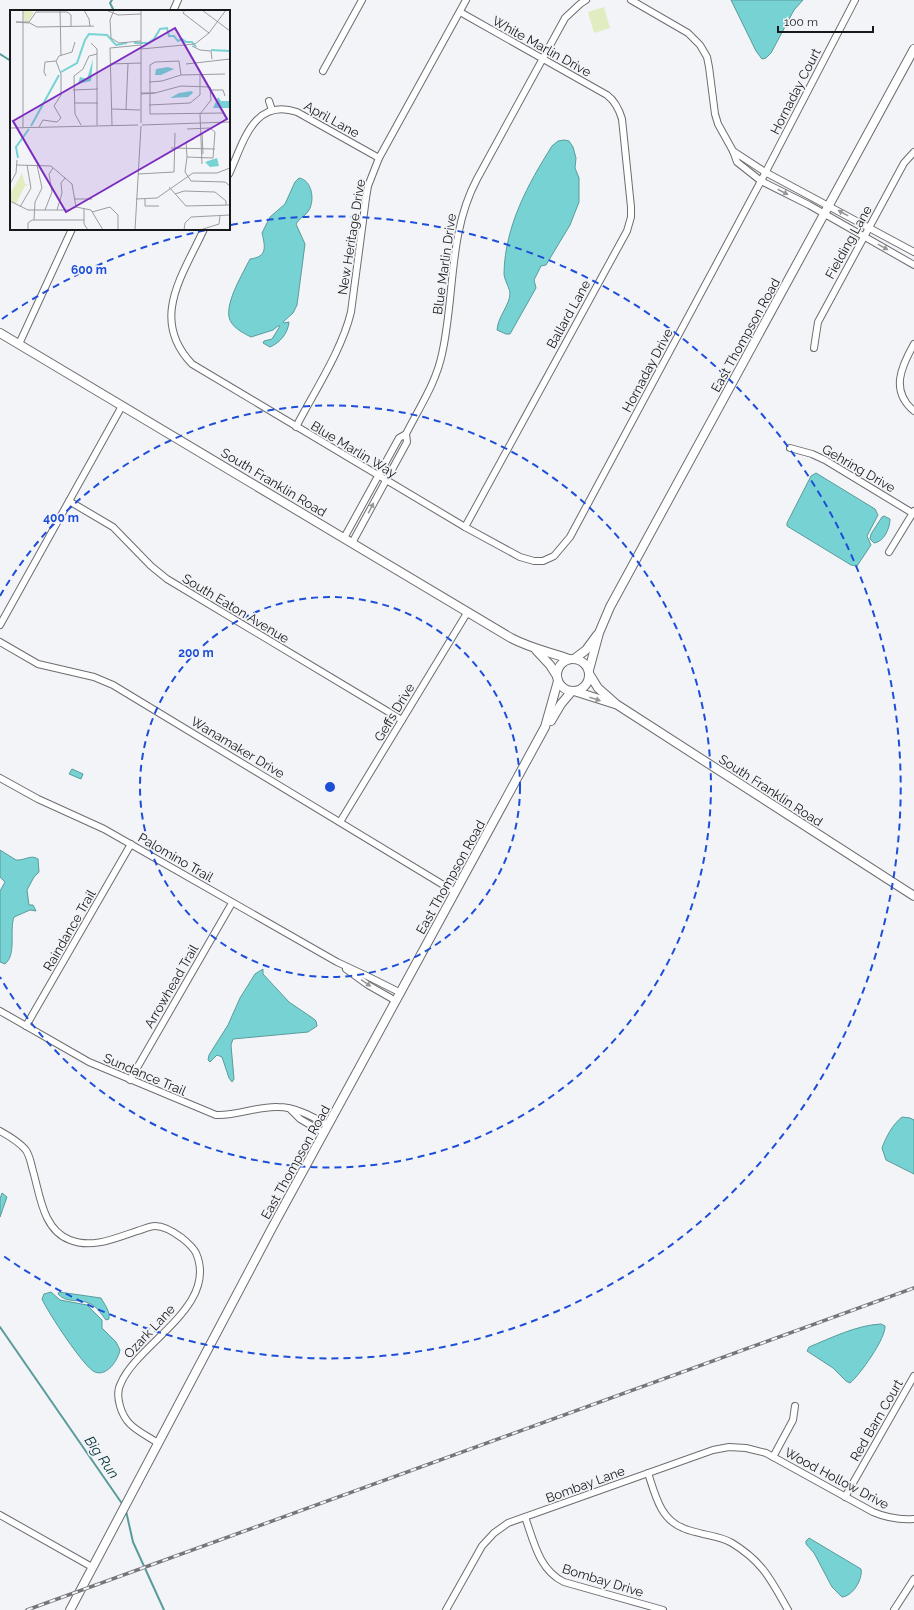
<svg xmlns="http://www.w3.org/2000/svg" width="914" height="1610" font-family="Raleway,sans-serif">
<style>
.green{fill:#e1edc1}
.water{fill:#77d3d3;stroke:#5a9b9b}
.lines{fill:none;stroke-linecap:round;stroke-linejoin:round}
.stream{stroke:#5a9b9b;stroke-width:2}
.minor-casing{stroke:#6c6d70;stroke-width:8}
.major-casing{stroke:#6c6d70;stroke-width:10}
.minor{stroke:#fff;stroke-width:6}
.major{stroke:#fff;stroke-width:8}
.rail-casing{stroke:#757678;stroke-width:3.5}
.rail{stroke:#f3f4f8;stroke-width:2;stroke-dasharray:6;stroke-linecap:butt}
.oneway{fill:#979798}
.ring{fill:none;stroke:#1d4ed8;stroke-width:2;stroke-dasharray:7 5}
.labels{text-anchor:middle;stroke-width:3.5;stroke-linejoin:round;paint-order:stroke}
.street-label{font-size:13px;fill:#171819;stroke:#f3f4f8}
.water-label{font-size:14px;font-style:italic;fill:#023132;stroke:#f3f4f8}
.inset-river{fill:none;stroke:#77d3d3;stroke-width:2}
.inset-road{fill:none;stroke:#9b9c9f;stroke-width:1}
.view{fill:#7b2cbf;fill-opacity:0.15;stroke:#7b2cbf;stroke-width:2}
.inset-edge{fill:none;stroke:#171819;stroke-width:2}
.centre{fill:#1d4ed8;stroke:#f3f4f8;stroke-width:2}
.ring-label{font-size:12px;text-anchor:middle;font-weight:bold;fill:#1d4ed8;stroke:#f3f4f8;stroke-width:3.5;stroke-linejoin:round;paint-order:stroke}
</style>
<rect width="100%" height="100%" fill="#f3f4f8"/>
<!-- green -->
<path class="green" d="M604,7L610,28L594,33L588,12Z"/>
<!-- water -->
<g class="water">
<path d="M731,0H803L794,10L771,53L766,58L762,59L756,51Z"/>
<path d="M564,140L569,141L573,147L576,158L575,168L579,178V202L570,225L546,265L541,266L534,280L536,288L510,334H506L497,330C498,316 510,305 510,293C509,286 504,280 504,273C505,226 528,184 552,146L558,141Z"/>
<path d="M299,178C312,180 315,200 309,210C306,216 299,218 296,224L305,244L297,305L293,313L283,322L284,323L289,322C288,333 280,343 270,347L263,343L264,341L272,339L280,326H278L273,330L251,337C243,333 231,327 229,317C226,301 243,273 250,259C268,257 265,246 262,233L270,217L285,204L295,182Z"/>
<path d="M816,473L875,509L878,515L867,536L871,545L857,566L851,565L787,526V523L811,476Z"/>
<path d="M884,516L890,519C890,528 884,542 874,543L870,539L871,534L882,517Z"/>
<path d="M72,769L83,774L81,779L69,774Z"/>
<path d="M0,850L16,860C24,861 31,854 38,859L39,872L34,877L27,890L29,905H33L36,911L30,910L14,917C9,931 17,954 5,964L0,962V891L5,882L0,877Z"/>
<path d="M263,969V974L289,1002L314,1019L316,1021L317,1026L308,1032L233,1039L231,1045L234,1079L232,1082L229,1078L222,1057L217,1055L210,1062L208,1060L209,1055L228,1025L240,998L255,974Z"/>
<path d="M902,1117L910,1118L914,1120V1174L886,1160L882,1148C886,1137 892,1125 902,1117Z"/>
<path d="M2,1193L7,1197L0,1217V1199Z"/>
<path d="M51,1292L60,1300L87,1305L102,1320V1328L116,1342L120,1350C118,1360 107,1377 95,1372C85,1369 47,1311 42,1299L44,1294Z"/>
<path d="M59,1292L101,1298C105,1305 110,1311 109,1319L106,1320C102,1315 97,1307 91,1304C80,1298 67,1304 58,1294Z"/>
<path d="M881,1324L885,1326C886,1338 860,1375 850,1383L846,1381L833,1368L807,1351L809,1347C831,1338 857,1325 881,1324Z"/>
<path d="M809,1538L861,1569C863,1579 853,1596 842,1597L832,1587L814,1553L806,1544V1541Z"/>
</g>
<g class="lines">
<!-- stream -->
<g class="stream">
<path d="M112,0L110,3L114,11"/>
<path d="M0,54L11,61"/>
<path d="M0,1327L123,1505"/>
<path d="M126,1511L133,1542L164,1610"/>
</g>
<defs>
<g id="minor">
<path d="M631,0L688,33L700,45L707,57L709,67L715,114L718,124L733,151L737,162L761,181L809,205L914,265"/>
<path d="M173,11L178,0"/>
<path d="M460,12L607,95C615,101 619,109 622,119L631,207V217L627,231L465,527"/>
<path d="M323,71L362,0"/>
<path d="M269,101L272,110"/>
<path d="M733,151L765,172L914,252"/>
<path d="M229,174C243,144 253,97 297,112L379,158"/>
<path d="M204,229C183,275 149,319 192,364L465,527L520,557L534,561H543L554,556L570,537L761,181L855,0"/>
<path d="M19,344L72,229"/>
<path d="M914,344C901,367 890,391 914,411"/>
<path d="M814,348L818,322L904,163L914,152"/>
<path d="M296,427C314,392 342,350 351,312L366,198L368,186L379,158L466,0"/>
<path d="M406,434C419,408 436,383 442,354C455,297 448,233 477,179L565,18L580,4L586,0"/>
<path d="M790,448L812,454L825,460L914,514"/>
<path d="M69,501L113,527L151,566L167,579L402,720"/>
<path d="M344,538L399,438L406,434L407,442L352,543"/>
<path d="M889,552L914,511"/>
<path d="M0,625L122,406"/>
<path d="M0,642L38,664L94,677L113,685L455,892"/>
<path d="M0,778L38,799L104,829L337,962L369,977L401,993"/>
<path d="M340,822L467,613"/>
<path d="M346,969L368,985L396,1001"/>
<path d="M0,1011L89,1062L216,1115C238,1116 257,1106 278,1107C296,1107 313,1117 328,1125"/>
<path d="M26,1026L131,844"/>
<path d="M130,1080L232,903"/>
<path d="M291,1110L300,1119L324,1133"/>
<path d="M0,1131C9,1136 18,1141 25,1149C30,1155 31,1164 33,1171C40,1195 43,1230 70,1240C92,1249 116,1238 137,1231C142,1230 149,1226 155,1226C165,1226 174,1232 182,1238C187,1242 193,1247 196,1253C219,1306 138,1343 121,1383C117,1390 118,1399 120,1406C122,1413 126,1420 130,1424C138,1432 149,1437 158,1443"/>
<path d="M773,1457L793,1420L795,1406"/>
<path d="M648,1473C655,1494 660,1519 683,1528C689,1531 697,1532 703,1534C713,1536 724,1538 732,1543C763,1562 771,1580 788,1610"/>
<path d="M845,1497L914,1376"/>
<path d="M0,1515L92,1567"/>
<path d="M525,1517C534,1542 539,1570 564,1582L663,1610"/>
<path d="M446,1610L482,1546L494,1533L508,1523L713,1450L729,1447L746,1448L766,1453L873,1512C887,1518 899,1520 914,1519"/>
<path d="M894,1610L914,1579"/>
</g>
<g id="major">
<path d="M0,333L511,638C530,648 549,652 569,659"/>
<path d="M536,650L550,665L557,676"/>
<circle cx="573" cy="675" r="16"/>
<path d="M574,659L586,650L597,635"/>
<path d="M589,670L599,633L610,607L914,49"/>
<path d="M590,675L598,688L616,704L914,896"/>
<path d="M574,691L615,704"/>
<path d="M551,721L561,704L572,691"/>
<path d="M70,1610L273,1226L545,727L558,681"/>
</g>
</defs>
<!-- minor casing -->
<use href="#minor" class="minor-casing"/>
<!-- major casing -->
<use href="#major" class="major-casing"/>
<!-- minor -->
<use href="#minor" class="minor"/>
<!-- major -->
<use href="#major" class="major"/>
<defs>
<path id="rail" d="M27,1610L914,1288"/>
</defs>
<!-- rail casing -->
<use href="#rail" class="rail-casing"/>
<!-- rail -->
<use href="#rail" class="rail"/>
</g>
<!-- one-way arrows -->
<defs><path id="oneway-solid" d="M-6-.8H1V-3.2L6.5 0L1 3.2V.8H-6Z"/></defs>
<g class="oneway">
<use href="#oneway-solid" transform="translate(783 192) rotate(27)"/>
<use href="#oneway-solid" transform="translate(843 213) rotate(-151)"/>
<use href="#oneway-solid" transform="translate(883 247) rotate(29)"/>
<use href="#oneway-solid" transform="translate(371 508) rotate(-62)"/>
<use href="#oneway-solid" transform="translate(595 699) rotate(18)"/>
<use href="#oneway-solid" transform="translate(366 983) rotate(34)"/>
</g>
<!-- distance rings -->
<g class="ring">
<circle cx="330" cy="787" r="190"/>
<path d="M0 596A381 381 0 1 1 0 977"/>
<path d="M2 319A571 571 0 0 1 206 230M231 225A571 571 0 1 1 2 1255"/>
</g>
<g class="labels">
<!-- street labels -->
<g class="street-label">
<text transform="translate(542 46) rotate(29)" y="5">White Marlin Drive</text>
<text transform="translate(795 91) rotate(-63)" y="5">Hornaday Court</text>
<text transform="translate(332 119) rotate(29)" y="5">April Lane</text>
<text transform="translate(351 237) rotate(-81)" y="5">New Heritage Drive</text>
<text transform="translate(848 242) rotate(-61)" y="5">Fielding Lane</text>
<text transform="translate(444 264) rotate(-82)" y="5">Blue Marlin Drive</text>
<text transform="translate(568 314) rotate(-61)" y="5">Ballard Lane</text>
<text transform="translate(745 335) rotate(-61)" y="5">East Thompson Road</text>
<text transform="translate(647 370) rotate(-62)" y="5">Hornaday Drive</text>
<text transform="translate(354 449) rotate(31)" y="5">Blue Marlin Way</text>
<text transform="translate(859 468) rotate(30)" y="5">Gehring Drive</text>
<text transform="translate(274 482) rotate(31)" y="5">South Franklin Road</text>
<text transform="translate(236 608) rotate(31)" y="5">South Eaton Avenue</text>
<text transform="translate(394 712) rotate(-59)" y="5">Geffs Drive</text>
<text transform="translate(238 747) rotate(31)" y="5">Wanamaker Drive</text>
<text transform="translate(771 790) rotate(33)" y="5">South Franklin Road</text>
<text transform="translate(176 857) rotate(30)" y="5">Palomino Trail</text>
<text transform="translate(450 877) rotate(-61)" y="5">East Thompson Road</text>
<text transform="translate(69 930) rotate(-60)" y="5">Raindance Trail</text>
<text transform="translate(171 986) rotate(-60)" y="5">Arrowhead Trail</text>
<text transform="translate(145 1074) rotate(23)" y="5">Sundance Trail</text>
<text transform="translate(295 1162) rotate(-61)" y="5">East Thompson Road</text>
<text transform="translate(149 1331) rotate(-47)" y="5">Ozark Lane</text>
<text transform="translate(876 1420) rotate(-60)" y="5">Red Barn Court</text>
<text transform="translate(837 1478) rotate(28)" y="5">Wood Hollow Drive</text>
<text transform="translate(585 1484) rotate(-20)" y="5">Bombay Lane</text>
<text transform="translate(603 1580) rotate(17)" y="5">Bombay Drive</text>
</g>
<!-- water labels -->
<g class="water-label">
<text transform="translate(102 1457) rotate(55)" y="5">Big Run</text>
</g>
</g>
<!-- overview -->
<g transform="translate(10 10)">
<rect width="220" height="220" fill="#f3f4f8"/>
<path d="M13,0L24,2L18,12L14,11ZM12,163L15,174L20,175L15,176L6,194L0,191V184Z" fill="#e1edc1"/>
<path d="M83,49L81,71L68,74L70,67L77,69ZM158,57L164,59L151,65H145L146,59ZM182,81L183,83L178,87L160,88L169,83ZM208,87L211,91H220V98H203ZM207,148L209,156L200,157L195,152Z" fill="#77d3d3"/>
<path class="inset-river" d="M124,33H138L144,29L150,19L157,18L159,26H164L168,31L172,29L176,32H182L186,37M201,40L220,41M51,62L67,53L75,30L79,24L97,25L106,35L117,33M21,116L49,65M8,148L6,137L19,119"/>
<path class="inset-road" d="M13,0V117M74,0L79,9L80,17M96,0L108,5L131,4M104,0L100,10L101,28L109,33L131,31M175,0L173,3L199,23M192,0L220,21M50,1L51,45M19,12L26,2H57L61,5V17M19,13L6,12H18L27,17L84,16M81,33L87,39V115M182,36L190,40L201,41L202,49M131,39L185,34L199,23L216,0M169,51L145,52L140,55V104L214,103M169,51L171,65M100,54L131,53M176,54L220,49M36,66L34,62L35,52L46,51M139,72L152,71L171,65L215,64M63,80L88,79M201,80H213L215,86M145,83L171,76L200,77L201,90L190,104L192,154M131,84L145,83H131M64,93H88M139,95L180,93L190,85V64M102,99L130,100M116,99L118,54M131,113V0M71,115L65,104L64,66L73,59L79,46L87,44M102,115L100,38L131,35M132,115L220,112M29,117L33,110L47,112L51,108L44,96L51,85V64L46,51L49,46L62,42L65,32M0,118L128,115M177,119L200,118L205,122L203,148L177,147M192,123L193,144M161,138L205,139M177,147L175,162L181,171L215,172L220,176M177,147L176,132L184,129M7,155L41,156L62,174L66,197L81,200L93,220M128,164L164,162L165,123M0,174L6,163L7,150M159,177L176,196L220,195M165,184L174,181L205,182L216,191V195M64,189H82M126,189L147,188L183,163H207L220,158M135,189V196H149M0,191L18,200H59L66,197M10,197L21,178L17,155M74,199V214L78,220M35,200L42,182L39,164L43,158M47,200L52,183L51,173L55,168M82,202L100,197L108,205V220M24,210L25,192L32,178L27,155M18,220V213L22,210H74M125,220L131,116M174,220L175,213L181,207L220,205M190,220L209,214L210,206"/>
<path class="view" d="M165,18L217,109L56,202L3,111Z"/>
<rect width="220" height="220" class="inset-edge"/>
</g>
<circle cx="330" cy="787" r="6" class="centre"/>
<g class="ring-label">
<text x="89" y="274">600 m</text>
<text x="61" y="522">400 m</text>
<text x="196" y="657">200 m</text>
</g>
<!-- scale -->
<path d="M778 26v6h95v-6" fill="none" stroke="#171819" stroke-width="2"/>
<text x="784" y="26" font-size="12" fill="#171819" stroke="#f3f4f8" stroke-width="3" paint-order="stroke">100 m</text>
</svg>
